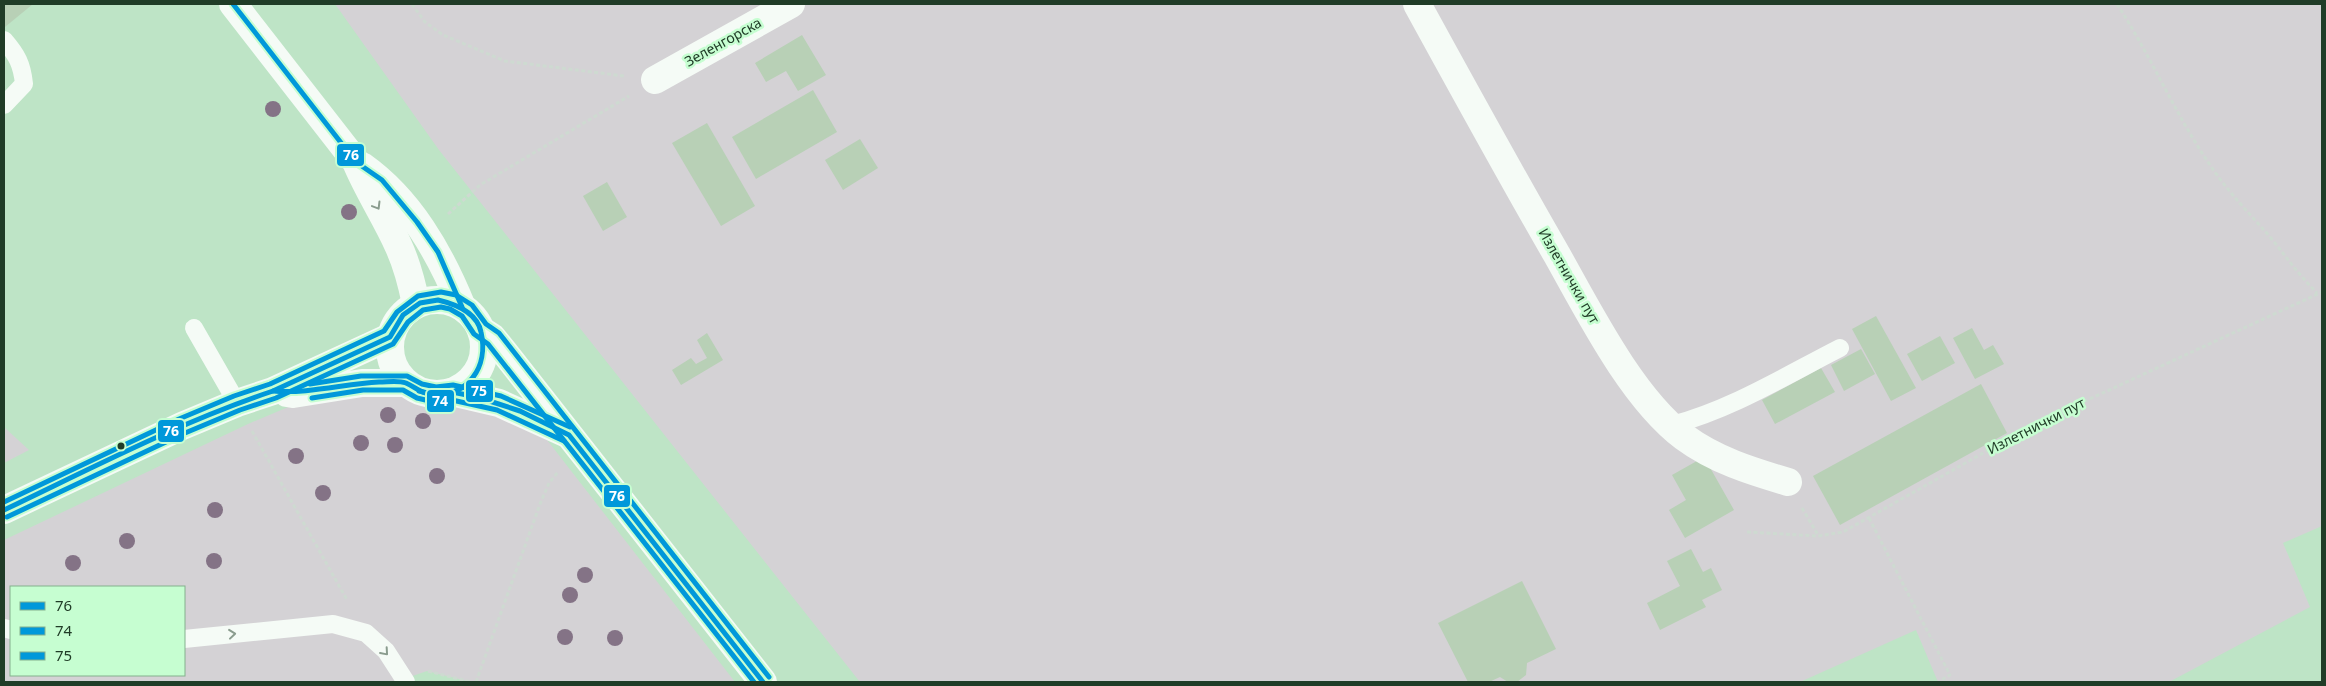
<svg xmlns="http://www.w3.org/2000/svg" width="2326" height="686" font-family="'Noto Sans',sans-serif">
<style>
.green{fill:#d4d2d5;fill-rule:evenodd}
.building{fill:#b8d0b6}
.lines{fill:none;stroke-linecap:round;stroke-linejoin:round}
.path{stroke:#cedad1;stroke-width:3;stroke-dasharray:4 2.5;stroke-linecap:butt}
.lane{stroke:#f5fbf6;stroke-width:18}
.street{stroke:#f5fbf6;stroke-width:28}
.secondary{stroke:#f5fbf6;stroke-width:28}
.bus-1-casing{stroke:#c6fed1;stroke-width:9}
.bus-2-casing{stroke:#c6fed1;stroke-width:9}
.bus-3-casing{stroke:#c6fed1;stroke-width:9}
.bus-1{stroke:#0098da;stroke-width:5}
.bus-2{stroke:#0098da;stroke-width:5}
.bus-3{stroke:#0098da;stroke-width:5}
.tree{fill:#847386}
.oneway{stroke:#8a9c8e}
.bus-dot{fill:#203c27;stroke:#c6fed1;stroke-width:2}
.labels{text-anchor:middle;stroke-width:5;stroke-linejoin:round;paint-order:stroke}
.street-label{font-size:14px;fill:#203c27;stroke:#c6fed1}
.line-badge{stroke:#c6fed1;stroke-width:2}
.badge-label{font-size:14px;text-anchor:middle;font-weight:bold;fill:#fff}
</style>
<rect width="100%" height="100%" fill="#bee4c6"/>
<!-- green -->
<g class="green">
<path d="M335,4H2322V526L2283,543L2310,607L2169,682H1938L1916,630L1800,682H860L439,150Z"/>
<path d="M403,392L427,402L453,400L477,406L544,436L735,682H471L427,671L395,682H4V540L248,424L300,402ZM11,587H184V675H11Z"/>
<path d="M4,427L29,450L4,463Z"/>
</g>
<!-- building -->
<g class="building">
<path d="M4,4H33L5,27Z"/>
<path d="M802,35L826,75L798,91L786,71L766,82L755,63Z"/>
<path d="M813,90L837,132L756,179L732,137Z"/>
<path d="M707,123L755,206L721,226L672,143Z"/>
<path d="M860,139L878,168L843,190L825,160Z"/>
<path d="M607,182L627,217L603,231L583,196Z"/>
<path d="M1876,316L1916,388L1891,401L1852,329Z"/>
<path d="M1972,328L1984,350L1993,345L2004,364L1975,379L1953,338Z"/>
<path d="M707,333L723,360L681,385L672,370L691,358L696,364L707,358L697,340Z"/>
<path d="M1940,336L1955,363L1922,381L1907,354Z"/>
<path d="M1861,349L1875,374L1844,391L1831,365Z"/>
<path d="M1821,368L1835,392L1775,424L1762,400Z"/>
<path d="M1981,384L2007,433L1840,525L1813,476Z"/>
<path d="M1704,457L1734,510L1685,538L1669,510L1686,500L1672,475Z"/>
<path d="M1691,549L1703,572L1711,568L1722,590L1702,600L1706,607L1660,630L1647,603L1680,586L1667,561Z"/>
<path d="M1522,581L1556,649L1527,663L1526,675L1517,682H1508L1500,677L1489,682H1468L1438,623Z"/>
</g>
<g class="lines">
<!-- path -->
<g class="path">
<path d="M412,4L425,22L443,35L505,61L624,76"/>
<path d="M2117,4C2151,56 2175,114 2210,165C2228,192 2250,214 2271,238C2287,258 2299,275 2317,293"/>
<path d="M448,214L480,185L629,96"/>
<path d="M252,431L347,600"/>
<path d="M1802,508L1818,535"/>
<path d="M1869,518L1950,675L1943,679L1944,682"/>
<path d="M1747,532L1818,536L1843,532L2031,426L2322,292"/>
<path d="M428,671L471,682"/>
<path d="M476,682L540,504L549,483L558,472"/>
</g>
<!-- lane -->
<g class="lane">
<path d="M4,40C17,55 22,64 24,84L4,105"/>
<path d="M194,328L237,403"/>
<path d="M1672,425C1732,409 1785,376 1840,348"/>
<path d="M4,628L11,630"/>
<path d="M184,639L333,624L366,633L386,651L406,682"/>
</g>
<!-- street -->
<g class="street">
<path d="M1417,4C1463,88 1509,172 1557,255C1589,312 1632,398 1684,437C1715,460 1751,471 1788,482"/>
<path d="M655,80L791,4"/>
</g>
<!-- secondary -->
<g class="secondary">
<path d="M233,4L356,162C368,191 385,216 398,245C407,264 412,284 416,304"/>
<path d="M362,166C410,200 440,253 462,307"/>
<circle cx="437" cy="347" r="47"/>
<path d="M481,330L492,337L505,353L763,682"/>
<path d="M452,392L499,403L565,433"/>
<path d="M287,393L293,394L362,383H405"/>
<path d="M4,510L182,426L237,403L273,391L390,337"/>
</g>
<defs>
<g id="bus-1">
<path d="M233,4L356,162L382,180L417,222L438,252L462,307"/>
<path d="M438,300C455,304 477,312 481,332C489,367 468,398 430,394C420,393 415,387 406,383C398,380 388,382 379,382C344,384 308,394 273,391L390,337L403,315L420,303Z"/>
<path d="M419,391L436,395L452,392L477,397L520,411L569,435L763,682"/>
<path d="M4,510C92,468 180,422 273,391"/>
</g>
<g id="bus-2">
<path d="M312,398L363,390H403L417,398L434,402L452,400L497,410L564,441"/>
<path d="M7,517L185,433L240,410L276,398L393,344L408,322L423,310L441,307L450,309L462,316L474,334L488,344L754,682"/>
</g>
<g id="bus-3">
<path d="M310,384L361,376H407L422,384L436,387L453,385L501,396L570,427"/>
<path d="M4,502L179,419L234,396L270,384L384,331L397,312L418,296L441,292L456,295L472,305L486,324L499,333L769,677"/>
</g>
</defs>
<!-- bus-1 casing -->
<use href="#bus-1" class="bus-1-casing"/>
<!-- bus-2 casing -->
<use href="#bus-2" class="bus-2-casing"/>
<!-- bus-3 casing -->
<use href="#bus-3" class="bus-3-casing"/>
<!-- bus-1 -->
<use href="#bus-1" class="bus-1"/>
<!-- bus-2 -->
<use href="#bus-2" class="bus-2"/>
<!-- bus-3 -->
<use href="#bus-3" class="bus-3"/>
</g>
<!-- trees -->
<g class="tree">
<circle cx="273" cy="109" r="8"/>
<circle cx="349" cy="212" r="8"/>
<circle cx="388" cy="415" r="8"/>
<circle cx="423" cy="421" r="8"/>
<circle cx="361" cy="443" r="8"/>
<circle cx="395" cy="445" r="8"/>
<circle cx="296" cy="456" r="8"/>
<circle cx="437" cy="476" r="8"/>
<circle cx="323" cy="493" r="8"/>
<circle cx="215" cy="510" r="8"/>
<circle cx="127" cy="541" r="8"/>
<circle cx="214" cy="561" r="8"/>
<circle cx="73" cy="563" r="8"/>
<circle cx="585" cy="575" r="8"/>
<circle cx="570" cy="595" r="8"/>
<circle cx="565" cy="637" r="8"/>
<circle cx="615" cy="638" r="8"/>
</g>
<!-- one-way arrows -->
<defs><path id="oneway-chevron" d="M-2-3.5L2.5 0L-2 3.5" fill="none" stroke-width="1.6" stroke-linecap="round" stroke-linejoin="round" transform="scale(1.25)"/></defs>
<g class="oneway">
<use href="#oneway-chevron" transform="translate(377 206) rotate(59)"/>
<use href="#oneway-chevron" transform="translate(232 634) rotate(-6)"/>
<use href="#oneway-chevron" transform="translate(385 652) rotate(49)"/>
</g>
<!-- markers -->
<circle class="bus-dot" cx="121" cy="446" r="4.5"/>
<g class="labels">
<!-- street labels -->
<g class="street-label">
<text transform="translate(723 42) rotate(-29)" y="5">Зеленгорска</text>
<text transform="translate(1569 276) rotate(60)" y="5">Излетнички пут</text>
<text transform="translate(2036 426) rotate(-27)" y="5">Излетнички пут</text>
</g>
</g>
<g class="line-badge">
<rect x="336" y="143" width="29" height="24" rx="5" fill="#0098da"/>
<rect x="465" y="379" width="29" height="24" rx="5" fill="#0098da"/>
<rect x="426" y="389" width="29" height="24" rx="5" fill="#0098da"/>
<rect x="157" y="419" width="28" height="24" rx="5" fill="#0098da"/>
<rect x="603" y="484" width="28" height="24" rx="5" fill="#0098da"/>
</g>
<g class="badge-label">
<text x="351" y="160">76</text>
<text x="479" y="396">75</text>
<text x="440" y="406">74</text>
<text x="171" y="436">76</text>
<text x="617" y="501">76</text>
</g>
<!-- border -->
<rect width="2326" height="686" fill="none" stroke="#203c27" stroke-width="10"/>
<!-- legend -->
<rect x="10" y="586" width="175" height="90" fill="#c6fed1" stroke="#84b08d"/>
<rect x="20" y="602" width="25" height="8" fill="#0098da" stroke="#84b08d"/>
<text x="55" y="611" font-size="15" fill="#203c27">76</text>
<rect x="20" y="627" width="25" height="8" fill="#0098da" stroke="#84b08d"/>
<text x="55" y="636" font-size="15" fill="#203c27">74</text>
<rect x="20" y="652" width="25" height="8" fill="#0098da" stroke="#84b08d"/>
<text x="55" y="661" font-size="15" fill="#203c27">75</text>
</svg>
